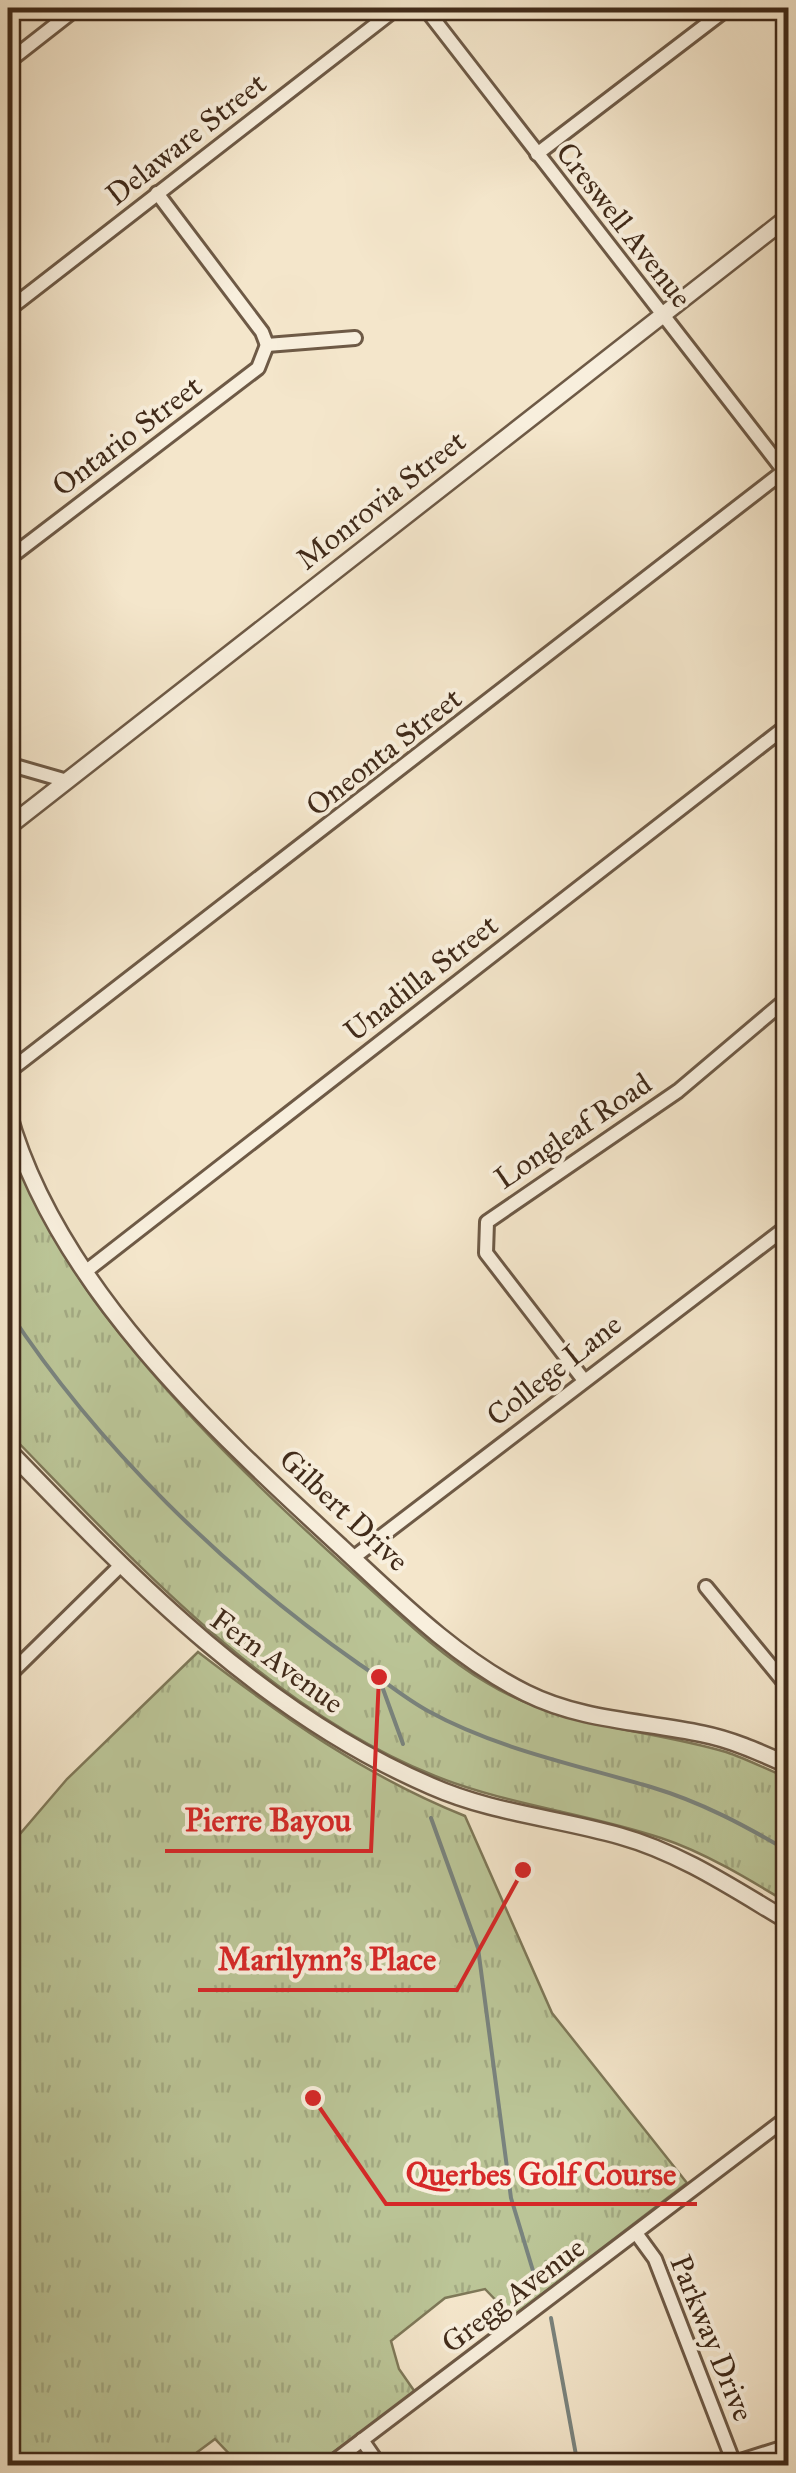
<svg xmlns="http://www.w3.org/2000/svg" width="796" height="2473" font-family="'IM FELL Great Primer',serif">
<style>
.grass{fill:url(#grass-tufts);stroke:#7e7858;stroke-width:2.5}
.lines{fill:none;stroke-linecap:round;stroke-linejoin:round}
.stream{stroke:#79837e;stroke-width:4}
.minor-casing{stroke:#6e5a46;stroke-width:18}
.tertiary-casing{stroke:#6e5a46;stroke-width:20}
.minor{stroke:#f8efdd;stroke-width:12}
.tertiary{stroke:#f8efdd;stroke-width:15}
.labels{text-anchor:middle;stroke-width:8;stroke-linejoin:round;paint-order:stroke}
.street-label{font-size:30px;fill:#412b1a;stroke:#f8efdd}
.leader{fill:none;stroke:#d62828;stroke-width:4}
.callout-dot{fill:#d62828;stroke:#f8efdd;stroke-width:4}
.callout-label{font-size:32px;text-anchor:middle;font-weight:bold;fill:#d62828;stroke:#f8efdd;stroke-width:8;stroke-linejoin:round;paint-order:stroke}
</style>
<defs>
<pattern id="grass-tufts" width="24" height="20" patternUnits="userSpaceOnUse" patternTransform="scale(2.5)"><rect width="24" height="20" fill="#bbc597"/><path d="M3 7l-1-3M5 7V3M7 7l1-3M15 17l-1-3M17 17v-4M19 17l1-3" fill="none" stroke="#a2a982"/></pattern>
</defs>
<rect width="100%" height="100%" fill="#f4e6cb"/>
<filter id="stains"><feTurbulence type="fractalNoise" baseFrequency=".002" numOctaves="4"/><feColorMatrix values="0 0 0 0 .2 0 0 0 0 .09 0 0 0 0 .02 0 0 0 .5 -.17"/></filter>
<radialGradient id="worn" r=".72"><stop offset=".6" stop-color="#630" stop-opacity="0"/><stop offset="1" stop-color="#630" stop-opacity=".3"/></radialGradient>
<!-- grass -->
<g class="grass">
<path d="M8,1139C33,1193 58,1250 93,1299C166,1398 256,1486 347,1568C391,1607 436,1653 487,1683C561,1728 645,1728 726,1752C747,1759 768,1770 788,1778V1903C750,1880 704,1852 661,1838C586,1813 508,1805 435,1776C267,1709 131,1558 8,1432Z"/>
<path d="M198,1652C283,1717 365,1776 465,1816L552,2013L687,2183L512,2317L485,2289L445,2298L391,2341L399,2369L415,2392L316,2465H240L215,2439L180,2465H8V1848L67,1779Z"/>
</g>
<g class="lines">
<!-- stream -->
<g class="stream">
<path d="M8,1310C98,1447 225,1570 359,1664C382,1679 404,1698 428,1711C497,1749 577,1765 651,1787C701,1802 744,1825 788,1851"/>
<path d="M379,1678L403,1744"/>
<path d="M431,1818L478,1948L511,2198L534,2274"/>
<path d="M551,2318L578,2466"/>
</g>
<defs>
<g id="minor">
<path d="M425,8L788,476"/>
<path d="M8,62L77,8"/>
<path d="M537,154L728,8"/>
<path d="M157,193L262,332L267,345L355,338"/>
<path d="M8,310L397,8"/>
<path d="M8,559L258,368L267,345"/>
<path d="M8,764L67,781"/>
<path d="M8,1072L788,468"/>
<path d="M85,1272L788,725"/>
<path d="M583,1379L486,1253L487,1222L678,1091L788,998"/>
<path d="M353,1558L788,1226"/>
<path d="M706,1587L788,1687"/>
<path d="M8,1676L120,1566"/>
<path d="M636,2233L655,2259L735,2466"/>
<path d="M362,2440L380,2466"/>
<path d="M734,2463L788,2446"/>
<path d="M328,2466L788,2117"/>
</g>
<g id="tertiary">
<path d="M8,827L788,217"/>
<path d="M8,1112C55,1284 214,1430 341,1547C397,1599 457,1659 526,1693C582,1721 643,1721 703,1734C733,1740 761,1753 788,1765"/>
<path d="M8,1450C134,1580 261,1713 431,1786C492,1813 557,1818 620,1836C681,1853 734,1889 788,1921"/>
</g>
</defs>
<!-- minor casing -->
<use href="#minor" class="minor-casing"/>
<!-- tertiary casing -->
<use href="#tertiary" class="tertiary-casing"/>
<!-- minor -->
<use href="#minor" class="minor"/>
<!-- tertiary -->
<use href="#tertiary" class="tertiary"/>
</g>
<g class="labels">
<!-- street labels -->
<g class="street-label">
<text transform="translate(186 139) rotate(-38)" y="10">Delaware Street</text>
<text transform="translate(624 225) rotate(52)" y="10">Creswell Avenue</text>
<text transform="translate(127 436) rotate(-37)" y="10">Ontario Street</text>
<text transform="translate(381 500) rotate(-38)" y="10">Monrovia Street</text>
<text transform="translate(384 752) rotate(-38)" y="10">Oneonta Street</text>
<text transform="translate(421 978) rotate(-38)" y="10">Unadilla Street</text>
<text transform="translate(573 1131) rotate(-34)" y="10">Longleaf Road</text>
<text transform="translate(554 1370) rotate(-38)" y="10">College Lane</text>
<text transform="translate(344 1510) rotate(43)" y="10">Gilbert Drive</text>
<text transform="translate(277 1661) rotate(36)" y="10">Fern Avenue</text>
<text transform="translate(513 2295) rotate(-37)" y="10">Gregg Avenue</text>
<text transform="translate(712 2338) rotate(68)" y="10">Parkway Drive</text>
</g>
</g>
<!-- callouts -->
<path class="leader" d="M379 1677L371 1851H165M523 1870L457 1990H198M313 2098L386 2204H697"/>
<g class="callout-dot">
<circle cx="379" cy="1677" r="10"/>
<circle cx="523" cy="1870" r="10"/>
<circle cx="313" cy="2098" r="10"/>
</g>
<g class="callout-label">
<text x="268" y="1831">Pierre Bayou</text>
<text x="327" y="1970">Marilynn's Place</text>
<text x="541" y="2185">Querbes Golf Course</text>
</g>
<!-- margin -->
<rect width="796" height="2473" fill="none" stroke="#f4e6cb" stroke-width="40"/>
<rect x="10" y="10" width="776" height="2453" fill="none" stroke="#412b1a" stroke-width="5"/>
<rect x="20" y="20" width="756" height="2433" fill="none" stroke="#412b1a" stroke-width="2.5"/>
<rect width="100%" height="100%" filter="url(#stains)"/>
<rect width="100%" height="100%" fill="url(#worn)"/>
</svg>
